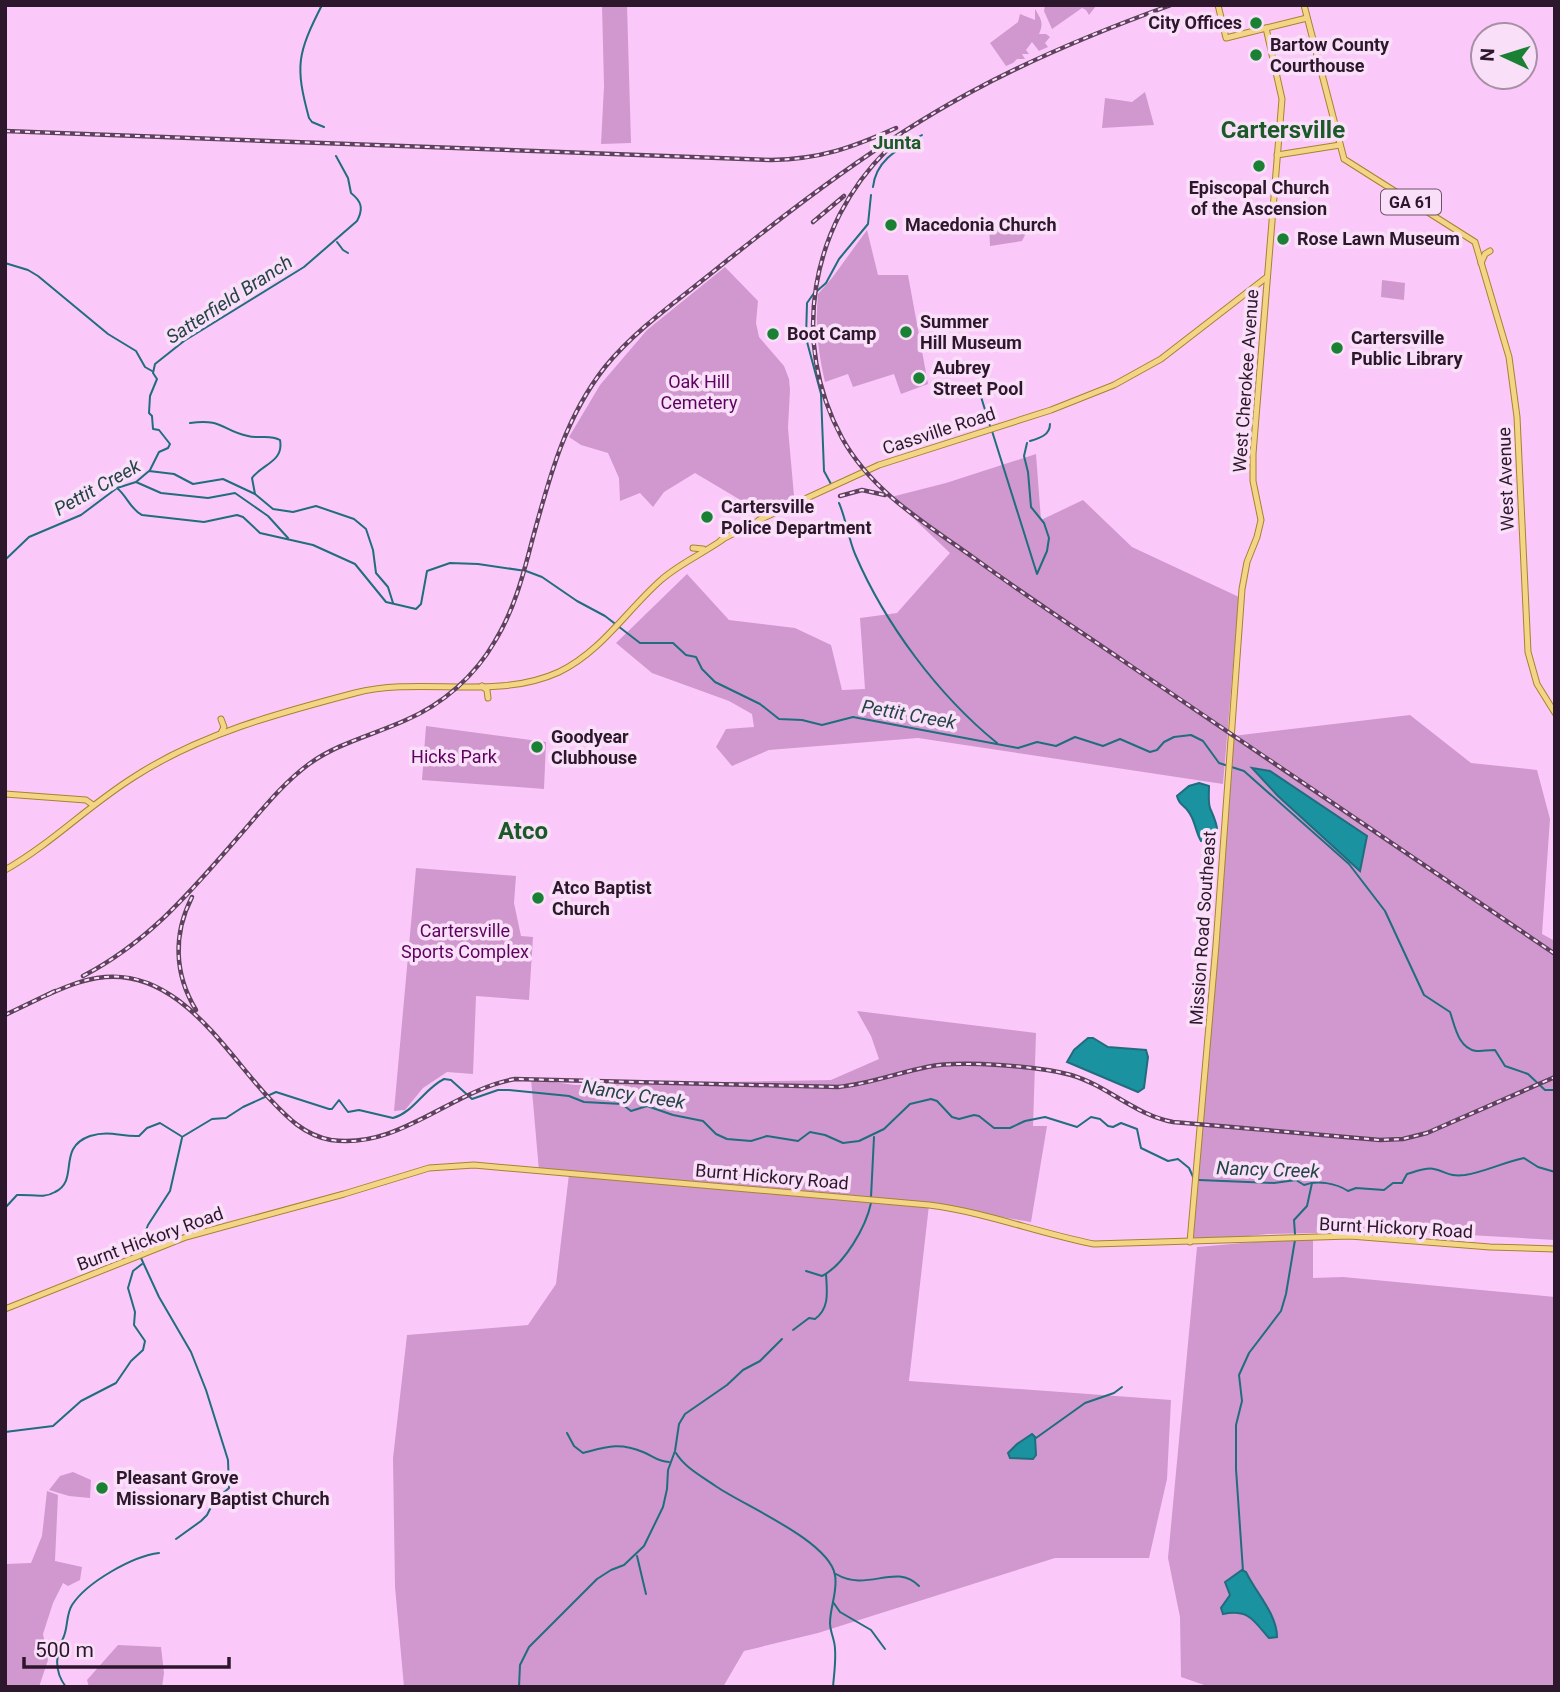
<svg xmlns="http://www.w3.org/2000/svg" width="1560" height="1692" font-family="Roboto,sans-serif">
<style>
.green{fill:#d098cf}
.water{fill:#1b92a0;stroke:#206d7e;stroke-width:2}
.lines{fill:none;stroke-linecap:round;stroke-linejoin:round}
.stream{stroke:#206d7e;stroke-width:2}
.major-casing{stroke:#a88131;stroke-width:7}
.major{stroke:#f3d685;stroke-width:5}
.rail-casing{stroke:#5d415d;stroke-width:4.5}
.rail{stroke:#f9e0f8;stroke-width:2;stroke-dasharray:5;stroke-linecap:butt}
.poi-dot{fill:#1a8034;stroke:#f9e0f8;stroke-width:2.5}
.labels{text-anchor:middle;stroke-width:7;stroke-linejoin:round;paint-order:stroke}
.shield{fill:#f9e0f8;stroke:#6a536a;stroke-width:2}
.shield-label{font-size:16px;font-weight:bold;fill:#2d172d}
.poi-label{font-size:18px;font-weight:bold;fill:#2d172d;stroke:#f9e0f8;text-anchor:start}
.street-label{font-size:18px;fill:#2d172d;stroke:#f9e0f8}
.park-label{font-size:18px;fill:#5d025f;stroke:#f9e0f8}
.neighbourhood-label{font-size:19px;font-weight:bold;fill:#1c5928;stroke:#f9e0f8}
.water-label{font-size:19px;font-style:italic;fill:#244448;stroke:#f9e0f8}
.district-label{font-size:24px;font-weight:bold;fill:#1c5928;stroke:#f9e0f8}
</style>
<rect width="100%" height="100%" fill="#fbc9f9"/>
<!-- green -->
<g class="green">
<path d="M602,5H627L631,143L601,144L604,86Z"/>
<path d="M1045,5H1096V6L1089,15L1086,10L1082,8L1052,29L1044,11Z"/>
<path d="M1035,9C1041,19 1044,23 1039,34H1046L1050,37L1045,43L1048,47L1039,51L1032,42L1026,50L1029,54H1022L1025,59H1017L1013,63L1006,66L990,43L1018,22L1020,14L1035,20Z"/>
<path d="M1145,92L1154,125L1102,128L1105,98L1132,102Z"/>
<path d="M989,224L1009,226L1026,233L1022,241L990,246Z"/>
<path d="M867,230L878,275H908L928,384L901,394L894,374L853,387L848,374L825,382C818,352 815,325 818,294L832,278Z"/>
<path d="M725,267L758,301L756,323L759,337L784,366L789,379L790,390L788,428L794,496L791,501L764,514L695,473L664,492L653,507L640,493L620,501L619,478L608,453L581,445L569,437L600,385L647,330Z"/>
<path d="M1382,280L1405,283L1404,300L1381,297Z"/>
<path d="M1036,454L1041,520L1083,500L1132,547L1239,597L1223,784L918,738L769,750L732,766L716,747L726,729L754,727L752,714L729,701L652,673L616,643L687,574L729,620L795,628L831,645L842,690L865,689L860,618L897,613L950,553L891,497L946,483Z"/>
<path d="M1410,715L1471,763L1537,770L1550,819L1542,934L1555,941V1240L1398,1231L1268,1234L1190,1242L1219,946L1233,736Z"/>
<path d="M426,726L546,742L544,789L422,780Z"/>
<path d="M416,868L516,876L514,903L521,936L533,937L529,1000L476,996L473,1074L447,1072L423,1088L405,1110L394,1111Z"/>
<path d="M857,1011L1036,1033L1033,1126H1047L1031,1222L929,1205L909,1381L1171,1400L1167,1479L1149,1558H1055L818,1633L744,1651L723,1687H404L395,1587L393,1458L407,1335L528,1325L556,1284L569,1174L539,1171L531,1079L575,1085L831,1080L879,1059L871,1036Z"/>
<path d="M1313,1237V1278L1343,1277L1555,1297V1687H1210L1181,1677L1180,1617L1168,1558L1197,1247Z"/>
<path d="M73,1472L91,1480L90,1498L69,1496L49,1490L60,1476Z"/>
<path d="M47,1491L58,1495L55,1561L82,1567L80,1580L68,1586L63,1583L53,1603L43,1634L48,1660L39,1687H5V1564L31,1563L42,1536Z"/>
<path d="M118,1645L161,1647L164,1673L162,1687H89L87,1680Z"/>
</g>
<!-- water -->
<g class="water">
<path d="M1252,768L1270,771L1367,836L1360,871L1278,796Z"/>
<path d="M1199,783L1209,786C1209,793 1208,802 1210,808C1216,822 1226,841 1201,841C1195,831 1195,819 1188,811C1183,804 1179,805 1177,796L1189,786Z"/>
<path d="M1088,1038H1093L1108,1047L1146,1050L1148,1057L1144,1088L1138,1092L1067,1062L1074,1050Z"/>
<path d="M1032,1434L1035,1437L1036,1455L1033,1459L1010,1458L1008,1453L1017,1444Z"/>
<path d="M1242,1570L1246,1572C1256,1593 1277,1614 1277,1637L1269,1638C1253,1620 1249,1609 1223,1614L1221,1608L1230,1595L1225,1582Z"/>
</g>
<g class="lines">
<!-- stream -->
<g class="stream">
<path d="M322,5C297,54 295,66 309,118L312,122L324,127"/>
<path d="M873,187C876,159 900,148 922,135"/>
<path d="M337,242L343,250L348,253"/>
<path d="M5,263L28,270L38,276L108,334L136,351L145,367L152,371"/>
<path d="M817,291L826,283L839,259L868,224L871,195"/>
<path d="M814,293L807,303L806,338L821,394L824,471L831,484"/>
<path d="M978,387L990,426"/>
<path d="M190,423C223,418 222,431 248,436C259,439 270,434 280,440C284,462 262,464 252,478L255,494"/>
<path d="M992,431L1037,574L1047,551L1049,538L1044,523L1031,507L1028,472L1024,456L1027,443"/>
<path d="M1030,441C1040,438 1050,435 1050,424"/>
<path d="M150,470L159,452L168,448L170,444L159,430L153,429L152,416L149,413L150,396L157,379L153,373L155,364L184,341L304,267L357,221C364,208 361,201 351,193L348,178L336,156"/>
<path d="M136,482L161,493L208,498L235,493L268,516L288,538"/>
<path d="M117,488C127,496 130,509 142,515L204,522L237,515L243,517L260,533L313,545L355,564L386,602L416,609L421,604L427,571L450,563L478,564L526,571L542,577L577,601L605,616L640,643H673L686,655L696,657L702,669L715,682L760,704L779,719L802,720L822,725L853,717L1018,748L1037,742L1056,746L1075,737L1103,746L1120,739L1150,752L1157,750L1164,742L1174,737L1191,735L1203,741L1219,763L1244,771L1349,864L1385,911L1424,995L1450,1012C1455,1026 1458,1048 1476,1051C1482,1051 1489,1050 1495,1050L1505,1066L1528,1074L1545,1090H1555"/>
<path d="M839,503C846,519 848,537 855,554C885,624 938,695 997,743"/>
<path d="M5,560L29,537L81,515L117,488L136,482L149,471L174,474L193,484L223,479L255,494L273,509L293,512L316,506L354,519L366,529L373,550L376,573L388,587L393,603"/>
<path d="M182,1137L212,1119L226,1118L243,1107L276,1092L329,1109H332L339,1100L348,1112L359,1110L393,1118C414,1112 424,1089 444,1079L451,1080L472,1099L498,1090H509L569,1096L584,1102L622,1104L631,1111L647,1106L673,1115L703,1121L716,1134L727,1139L751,1141L767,1136L798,1141L810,1132L825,1135L843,1143L859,1141L884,1129L910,1104L931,1099L937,1101L952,1117L959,1119L974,1115L979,1116L994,1128H1010L1025,1121L1045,1117L1077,1127L1091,1117L1100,1119L1108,1126L1113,1127L1121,1123L1137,1129L1141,1148L1168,1161L1178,1159L1189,1168L1194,1179"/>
<path d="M1199,1180L1274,1183L1296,1180L1304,1185C1317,1180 1336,1183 1348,1191L1356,1188L1384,1190L1393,1183H1402L1407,1174C1414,1172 1427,1167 1434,1169C1447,1172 1449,1177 1465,1175C1485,1172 1504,1162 1524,1158L1538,1167L1555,1172"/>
<path d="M871,1197L874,1137"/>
<path d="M5,1208L17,1195C30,1194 44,1199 55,1192C80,1180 56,1148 90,1136C110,1130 121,1137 139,1136L147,1128L160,1123L181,1136"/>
<path d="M1295,1234L1294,1220L1307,1206L1312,1183"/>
<path d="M140,1252L142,1241L148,1225L170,1191L182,1138"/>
<path d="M141,1258L159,1297L191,1352L206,1390L228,1460L229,1488L214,1501L207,1515L201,1521L176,1539"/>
<path d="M806,1271L822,1276C844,1265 866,1227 871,1203"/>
<path d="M793,1330L809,1318L815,1319C830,1308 827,1291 826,1274"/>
<path d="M5,1432L53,1426L81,1401L116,1383L131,1361L143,1350L145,1341L134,1325L135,1312L128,1288L133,1271L142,1264"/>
<path d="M567,1433L574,1446L583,1453C606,1447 619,1442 643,1452C653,1456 658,1462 669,1462"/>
<path d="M1036,1438L1085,1403L1114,1393L1122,1387"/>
<path d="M676,1453C685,1468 703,1477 717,1487C745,1506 829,1541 835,1575C838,1591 830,1607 830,1623C830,1632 835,1640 835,1649C836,1662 834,1674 833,1687"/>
<path d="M637,1556L646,1594"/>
<path d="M1243,1571L1236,1469V1425L1242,1401L1239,1375L1249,1353L1281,1311L1286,1294L1295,1240"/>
<path d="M836,1574C868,1593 895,1562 919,1586"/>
<path d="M833,1602L840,1612L871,1630L885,1649"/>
<path d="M66,1687C53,1670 56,1654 64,1636C68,1626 66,1615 72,1605C87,1582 133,1556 159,1553"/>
<path d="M519,1687L520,1665L529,1647L597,1579L611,1570L624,1565L644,1546L663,1507L667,1489L668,1470L675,1451L679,1424L685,1414L727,1385L743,1370L760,1361L782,1339"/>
</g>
<defs>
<g id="major">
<path d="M1218,5L1226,38L1307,18"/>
<path d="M1304,5L1344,159L1475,242L1509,357L1517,417L1528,652L1537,684L1555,713"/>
<path d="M1277,155L1340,145"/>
<path d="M1481,263L1485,254L1490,251"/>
<path d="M759,520L879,465L1051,410L1114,385L1161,359L1267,277"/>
<path d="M721,540L762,519"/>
<path d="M693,548L703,549"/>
<path d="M482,686L487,690L488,698"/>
<path d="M221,733L224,727L221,719"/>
<path d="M5,794L86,800L93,805"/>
<path d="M5,870C51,844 89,805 134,777C200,734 279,713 355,693C422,676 496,701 559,672C601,652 627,610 661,580C679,564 702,554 722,540"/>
<path d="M1190,1242L1216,945L1242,589L1247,562L1257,537L1261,520L1253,481V454L1282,99L1266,28"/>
<path d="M5,1309L186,1237L344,1194L429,1168L474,1165L929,1205C985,1212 1038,1233 1094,1244L1350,1236L1490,1247L1555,1249"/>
</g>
</defs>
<!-- major casing -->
<use href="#major" class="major-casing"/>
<!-- major -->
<use href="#major" class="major"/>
<defs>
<g id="rail">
<path d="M5,131L771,160C821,159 851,148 896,128"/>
<path d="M887,150C810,226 790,342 842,438C872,492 925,523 974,558C1022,593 1072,626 1122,660C1267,758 1411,856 1555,954"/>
<path d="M813,222L844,196"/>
<path d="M840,496L862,490L885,495"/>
<path d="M192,897C173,934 174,974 196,1010"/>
<path d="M83,976C150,941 191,891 240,835C262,810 282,784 309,764C338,743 373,735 406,720C443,704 475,676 495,641C514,610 523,576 532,541C549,479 564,419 605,367C637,328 680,299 719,267C799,203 879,142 969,93C1033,58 1102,30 1171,5"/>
<path d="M47,995C63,988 79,981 97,978C175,965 222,1047 267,1096C286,1116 303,1135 331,1140C399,1150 452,1090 515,1079L838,1087C869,1084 897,1073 927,1067C959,1060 1039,1066 1071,1075C1108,1086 1135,1115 1173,1122L1380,1140L1403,1139L1427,1133L1555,1077"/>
<path d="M5,1015L55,991"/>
</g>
</defs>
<!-- rail casing -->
<use href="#rail" class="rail-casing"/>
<!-- rail -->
<use href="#rail" class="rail"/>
</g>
<!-- markers -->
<g class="poi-dot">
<circle cx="1256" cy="23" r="7"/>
<circle cx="1256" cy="55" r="7"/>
<circle cx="1259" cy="166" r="7"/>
<circle cx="891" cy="225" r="7"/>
<circle cx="1283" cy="239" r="7"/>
<circle cx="906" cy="332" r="7"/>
<circle cx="773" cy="334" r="7"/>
<circle cx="1337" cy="348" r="7"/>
<circle cx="919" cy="378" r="7"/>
<circle cx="707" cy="517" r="7"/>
<circle cx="537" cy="747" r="7"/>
<circle cx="538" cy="898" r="7"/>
<circle cx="102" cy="1488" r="7"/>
</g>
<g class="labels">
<!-- shield labels -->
<rect class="shield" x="1381" y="189.5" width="60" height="25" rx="5"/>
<g class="shield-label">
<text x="1411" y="208">GA 61</text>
</g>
<!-- poi labels -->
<g class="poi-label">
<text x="1242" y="29" text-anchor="end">City Offices</text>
<text x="1270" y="51">Bartow County<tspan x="1270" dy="21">Courthouse</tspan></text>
<text x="1259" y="194" text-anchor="middle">Episcopal Church<tspan x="1259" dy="21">of the Ascension</tspan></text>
<text x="905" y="231">Macedonia Church</text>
<text x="1297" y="245">Rose Lawn Museum</text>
<text x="920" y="328">Summer<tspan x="920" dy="21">Hill Museum</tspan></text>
<text x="787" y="340">Boot Camp</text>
<text x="1351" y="344">Cartersville<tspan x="1351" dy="21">Public Library</tspan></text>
<text x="933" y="374">Aubrey<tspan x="933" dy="21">Street Pool</tspan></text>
<text x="721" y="513">Cartersville<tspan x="721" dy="21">Police Department</tspan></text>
<text x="551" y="743">Goodyear<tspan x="551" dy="21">Clubhouse</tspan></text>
<text x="552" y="894">Atco Baptist<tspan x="552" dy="21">Church</tspan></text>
<text x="116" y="1484">Pleasant Grove<tspan x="116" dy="21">Missionary Baptist Church</tspan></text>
</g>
<!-- street labels -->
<g class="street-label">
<text transform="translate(1246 381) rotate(-86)" y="6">West Cherokee Avenue</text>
<text transform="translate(939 431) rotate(-18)" y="6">Cassville Road</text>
<text transform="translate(1506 479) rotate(-92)" y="6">West Avenue</text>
<text transform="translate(1203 928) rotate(-86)" y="6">Mission Road Southeast</text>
<text transform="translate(772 1177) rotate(5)" y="6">Burnt Hickory Road</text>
<text transform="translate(1396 1228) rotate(3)" y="6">Burnt Hickory Road</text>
<text transform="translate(150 1239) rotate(-20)" y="6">Burnt Hickory Road</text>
</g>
<!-- park labels -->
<g class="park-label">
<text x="699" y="388">Oak Hill<tspan x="699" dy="21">Cemetery</tspan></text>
<text x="454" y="763">Hicks Park</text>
<text x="465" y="937">Cartersville<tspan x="465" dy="21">Sports Complex</tspan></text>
</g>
<!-- neighbourhood labels -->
<g class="neighbourhood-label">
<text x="897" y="149">Junta</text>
</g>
<!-- water labels -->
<g class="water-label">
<text transform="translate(229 299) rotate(-33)" y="7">Satterfield Branch</text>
<text transform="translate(97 487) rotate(-29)" y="7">Pettit Creek</text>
<text transform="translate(909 714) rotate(10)" y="7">Pettit Creek</text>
<text transform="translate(634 1094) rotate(9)" y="7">Nancy Creek</text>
<text transform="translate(1268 1169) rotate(2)" y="7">Nancy Creek</text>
</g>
<!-- district labels -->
<g class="district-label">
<text x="1283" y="138">Cartersville</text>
<text x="523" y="839">Atco</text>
</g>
</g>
<!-- border -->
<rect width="1560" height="1692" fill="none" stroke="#2d172d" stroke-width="14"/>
<!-- north arrow -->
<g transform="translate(1504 56) rotate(274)"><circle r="33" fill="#f9e0f8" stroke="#a790a7" stroke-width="2"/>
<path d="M0-5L12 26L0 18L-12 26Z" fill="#1a8034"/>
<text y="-10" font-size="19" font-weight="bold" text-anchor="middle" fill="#2d172d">N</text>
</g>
<!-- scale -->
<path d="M24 1657v10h205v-10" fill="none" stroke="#2d172d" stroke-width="3.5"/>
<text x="35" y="1657" font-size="21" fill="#2d172d" stroke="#f9e0f8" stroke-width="5" paint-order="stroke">500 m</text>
</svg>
